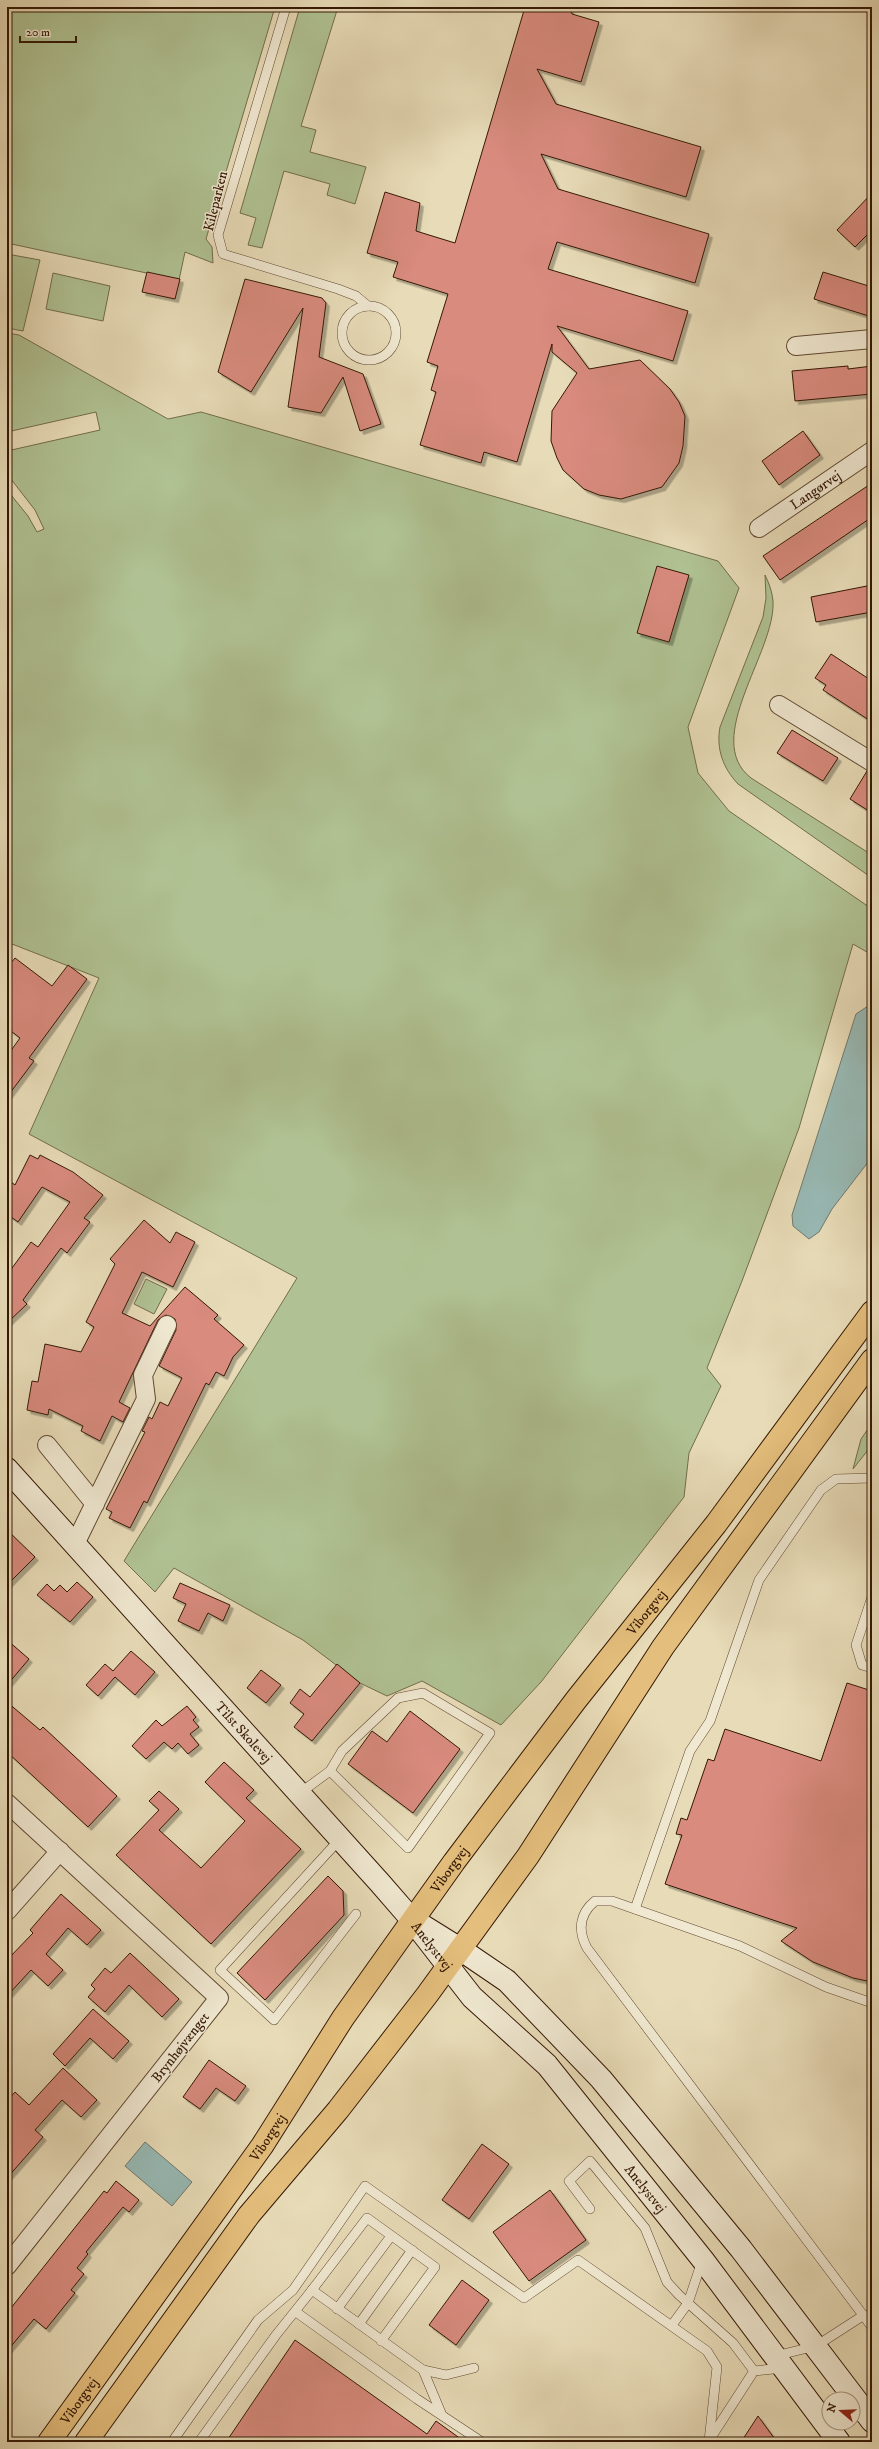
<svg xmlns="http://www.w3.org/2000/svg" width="879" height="2449" font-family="'IM FELL DW Pica',serif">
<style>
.green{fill:#b0c293;stroke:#726d4c}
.water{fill:#98bab5;stroke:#70796f}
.building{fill:#d98b7e;stroke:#351805;filter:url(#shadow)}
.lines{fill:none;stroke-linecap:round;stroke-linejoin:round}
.lane-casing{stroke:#624932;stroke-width:10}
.street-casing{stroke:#624932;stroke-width:20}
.secondary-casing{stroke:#351805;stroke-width:24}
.primary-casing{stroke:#351805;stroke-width:24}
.lane{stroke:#f0e8d1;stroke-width:9}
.street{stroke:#f0e8d1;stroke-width:18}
.secondary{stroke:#f0e8d1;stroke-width:22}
.primary{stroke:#e4be7c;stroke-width:22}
.labels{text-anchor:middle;stroke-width:3;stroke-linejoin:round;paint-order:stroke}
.street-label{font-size:14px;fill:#351805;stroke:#f0e8d1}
</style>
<defs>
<filter id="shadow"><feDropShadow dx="3.5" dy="3.5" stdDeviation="0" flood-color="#0004"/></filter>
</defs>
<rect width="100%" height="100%" fill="#e8dcb8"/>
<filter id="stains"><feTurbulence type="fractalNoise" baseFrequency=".005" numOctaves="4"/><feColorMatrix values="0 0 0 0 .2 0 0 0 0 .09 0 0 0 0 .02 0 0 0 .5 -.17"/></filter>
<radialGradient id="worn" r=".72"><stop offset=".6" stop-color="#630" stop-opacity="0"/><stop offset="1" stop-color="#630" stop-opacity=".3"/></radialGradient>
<!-- green -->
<g class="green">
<path d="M7,7H275L206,239L212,247L213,263L185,252L179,280L7,243Z"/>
<path d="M300,7H338L301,126L316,130L310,152L366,167L355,204L327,195L330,184L284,171L262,248L248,245L256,218L240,213Z"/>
<path d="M7,254L40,260L23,331L7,328Z"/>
<path d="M53,273L110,286L103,321L46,309Z"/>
<path d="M7,333L19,335L168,419L201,412L718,561L739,588L688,727L698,773L729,811L872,909V955L853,944L799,1128L742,1281L707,1368L721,1386L689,1453L684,1497L541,1682L501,1725L422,1681L387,1696L360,1683L303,1640L174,1568L155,1592L124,1561L297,1278L29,1134L99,978L7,942V490L28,516L37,532L44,529L35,510L7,474V451L100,430L96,412L7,432Z"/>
<path d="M765,575C769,583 772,591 773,601C776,652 701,739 751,778L872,855V878L738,784C723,768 716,749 720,727L763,617L766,598Z"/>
<path d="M146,1279L167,1289L154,1314L134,1304Z"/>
<path d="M872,1423V1445L853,1469L861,1439Z"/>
</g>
<!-- water -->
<g class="water">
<path d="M868,1006L872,1009V1157L832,1209L819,1232L809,1239L793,1226L792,1215L856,1014Z"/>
<path d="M145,2142L192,2182L172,2206L125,2166Z"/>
</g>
<!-- building -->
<g class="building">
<path d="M525,7H569L572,14L599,22L581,82L537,69L556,104L701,147L686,197L541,154L558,189L709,234L695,283L557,242L548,269L688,311L673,361L557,326L589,369L640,360L670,389L679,402L685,416L683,446L679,463L662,487L621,499L599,495L584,489L563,470L557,458L551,441L552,411L577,373L552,352V344L517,462L484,452L481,463L420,445L436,392L431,390L438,366L427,362L448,294L393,277L398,262L367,253L385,192L420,203L416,231L455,243Z"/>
<path d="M872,193V230L855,247L837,230Z"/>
<path d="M147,272L180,279L175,299L142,292Z"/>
<path d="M823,272L872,287V317L814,299Z"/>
<path d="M245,279L322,298L326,303L319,357L363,374L381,424L360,431L343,377L321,413L288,407L303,308L251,392L218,372Z"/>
<path d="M848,366V369L872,366V394L795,401L792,371Z"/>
<path d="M803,431L820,455L779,485L762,461Z"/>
<path d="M872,483V517L780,580L763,556Z"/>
<path d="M657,566L689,575L669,642L637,633Z"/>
<path d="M872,585V612L816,622L811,597Z"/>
<path d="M831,654L872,681V722L823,690L826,685L815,678Z"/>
<path d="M792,730L838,758L823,781L777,753Z"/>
<path d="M867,771L872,772V813L850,799Z"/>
<path d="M15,958L52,986L68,965L87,979L29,1058L34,1061L7,1097V1056L20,1038L7,1028V968Z"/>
<path d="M30,1155L38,1159L40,1155L73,1172L103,1195L84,1218L90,1222L67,1253L61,1248L23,1300L27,1304L7,1323V1275L31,1242L38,1247L70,1202L42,1187L18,1222L7,1214V1179L15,1185Z"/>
<path d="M144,1220L170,1243L176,1232L195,1242L173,1287L142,1272L122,1313L150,1326L185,1287L218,1315L214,1319L244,1345L233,1357L224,1376L216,1372L209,1385L206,1383L147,1503L144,1501L130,1528L109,1518L112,1512L106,1509L145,1432L142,1431L149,1417L152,1419L160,1402L168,1406L182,1378L159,1366L176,1330L175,1319L166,1315L158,1320L119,1402L130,1408L123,1422L112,1416L100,1441L81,1431L83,1426L49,1409L48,1415L27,1410L32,1381L38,1382L45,1344L81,1352L94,1327L86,1322L115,1264L110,1259Z"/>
<path d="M7,1530L35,1557L7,1585Z"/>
<path d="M77,1582L93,1597L70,1622L37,1595L47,1584L54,1591L60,1585L67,1592Z"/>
<path d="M180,1583L230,1605L223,1621L208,1613L199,1631L178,1621L186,1604L173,1598Z"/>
<path d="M7,1640L29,1659L7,1685Z"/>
<path d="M131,1651L155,1672L135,1695L115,1677L98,1696L86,1685L105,1664L113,1671Z"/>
<path d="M337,1664L360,1683L312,1741L294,1727L304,1714L290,1703L300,1689L310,1697Z"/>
<path d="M261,1670L281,1685L266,1703L247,1688Z"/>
<path d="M847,1683L872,1691V1982L853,1978L813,1962L781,1941L797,1928L665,1884L682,1835L676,1834L681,1818L687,1820L708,1759L714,1761L725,1729L821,1761Z"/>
<path d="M7,1702L40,1730L43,1727L117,1796L88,1827L7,1752Z"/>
<path d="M187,1706L196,1717L193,1720L199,1727L190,1734L199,1745L188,1754L178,1743L172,1749L164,1742L146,1759L132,1746L156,1720L162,1726Z"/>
<path d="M410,1711L460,1749L413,1813L348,1764L372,1731L387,1742Z"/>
<path d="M224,1762L254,1790L246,1798L301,1849L211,1944L116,1855L159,1810L149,1801L159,1791L179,1809L159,1830L201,1868L245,1821L205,1782Z"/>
<path d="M328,1876L343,1891L344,1915L265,2000L237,1973Z"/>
<path d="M61,1894L101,1930L87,1945L68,1928L46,1954L63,1970L48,1986L31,1970L7,1996V1960L33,1933L30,1930Z"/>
<path d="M130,1953L179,1999L162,2017L129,1985L105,2012L88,1997L95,1989L91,1985L105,1968L111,1973Z"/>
<path d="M93,2009L129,2041L113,2059L90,2038L65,2066L53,2054Z"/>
<path d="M209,2060L246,2086L235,2101L216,2088L200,2109L183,2097Z"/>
<path d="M63,2068L97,2100L81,2117L62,2100L35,2130L43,2137L7,2178V2101L15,2092L29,2105Z"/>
<path d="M482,2144L509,2164L469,2219L442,2200Z"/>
<path d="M116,2181L139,2200L129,2212L123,2207L86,2252L88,2254L77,2268L84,2274L71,2290L75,2293L46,2329L34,2319L7,2351V2313L104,2191L107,2193Z"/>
<path d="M550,2190L586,2240L529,2281L493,2232Z"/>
<path d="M462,2280L489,2300L456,2345L429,2325Z"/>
<path d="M295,2340L427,2434L436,2421L465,2442H226Z"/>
<path d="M758,2416L777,2442H741Z"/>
</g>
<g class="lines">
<defs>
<g id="lane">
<path d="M286,7L218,235L223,254L338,289L356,296L368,306"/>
<circle cx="369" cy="333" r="27"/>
<path d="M872,1597L856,1645L862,1665L872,1668"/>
<path d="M300,1793L330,1771L342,1751L398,1698L423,1693L490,1733L408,1848L330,1771"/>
<path d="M340,1839L220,1970L274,2020L356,1914"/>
<path d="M635,1909L690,1751L710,1721L759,1580L821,1490L836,1479L872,1478"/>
<path d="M872,2003L826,1987L740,1946L612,1901H595C579,1914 578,1931 587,1948L872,2327"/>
<path d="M590,2209L569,2181L590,2161L645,2228L667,2282L679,2295L733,2343L754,2371"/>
<path d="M312,2290L367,2218L435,2267L381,2341"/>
<path d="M337,2309L391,2236"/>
<path d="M296,2312L417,2399L482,2442"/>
<path d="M359,2324L412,2250"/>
<path d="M672,2325L688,2303L702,2261"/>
<path d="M775,2356L816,2346L864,2315"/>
<path d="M423,2370L446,2375L474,2368"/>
<path d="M710,2439L754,2371L782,2368"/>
<path d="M172,2442L258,2320L293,2290L365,2186L524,2298L578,2260L707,2351L717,2367L709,2441"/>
<path d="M199,2442L276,2335L312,2290L423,2370L441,2413"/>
</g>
<g id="street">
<path d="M796,346L872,339"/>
<path id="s1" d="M759,528L872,451"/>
<path d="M779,705L872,762"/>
<path d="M47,1445L95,1504"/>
<path d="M75,1544L146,1399L143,1375L167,1325"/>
<path d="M7,1803L219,1998L7,2266"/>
<path d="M7,1911L60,1851"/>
</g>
<g id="secondary">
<path id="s2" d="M7,1469L380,1883L413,1921L472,1997L547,2065L703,2260L839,2442"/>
<path d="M423,1926L460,1949L507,1981L601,2079L741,2249L872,2421"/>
</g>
<g id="primary">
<path id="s3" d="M49,2442L262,2146L343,2018L454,1862L576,1700L716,1524L872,1312"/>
<path d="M86,2442L249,2215L338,2110L427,1995L528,1856L663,1647L872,1360"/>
</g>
</defs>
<!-- lane casing -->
<use href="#lane" class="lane-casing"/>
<!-- street casing -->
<use href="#street" class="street-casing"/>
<!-- secondary casing -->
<use href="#secondary" class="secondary-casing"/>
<!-- primary casing -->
<use href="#primary" class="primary-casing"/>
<!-- lane -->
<use href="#lane" class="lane"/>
<!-- street -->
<use href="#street" class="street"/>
<!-- secondary -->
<use href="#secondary" class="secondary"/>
<!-- primary -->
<use href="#primary" class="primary"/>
</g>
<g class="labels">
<!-- street labels -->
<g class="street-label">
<text transform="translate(215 201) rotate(-76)" y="5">Kileparken</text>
<text dy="5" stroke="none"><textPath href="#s1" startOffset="68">Langørvej</textPath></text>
<text dy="5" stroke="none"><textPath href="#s3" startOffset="1023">Viborgvej</textPath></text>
<text dy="5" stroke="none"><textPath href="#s2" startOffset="354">Tilst Skolevej</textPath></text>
<text dy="5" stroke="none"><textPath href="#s3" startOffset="699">Viborgvej</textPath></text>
<text dy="5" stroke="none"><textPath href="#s2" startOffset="639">Anelystvej</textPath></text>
<text transform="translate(180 2047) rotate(-52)" y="5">Brynhøjvænget</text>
<text dy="5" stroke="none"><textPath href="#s3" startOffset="375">Viborgvej</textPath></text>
<text dy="5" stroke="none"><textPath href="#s2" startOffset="963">Anelystvej</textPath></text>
<text dy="5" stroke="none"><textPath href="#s3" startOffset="51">Viborgvej</textPath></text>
</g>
</g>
<!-- margin -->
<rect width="879" height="2449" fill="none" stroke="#e8dcb8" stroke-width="24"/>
<rect x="8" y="8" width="863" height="2433" fill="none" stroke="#351805" stroke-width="2"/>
<rect x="12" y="12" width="855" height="2425" fill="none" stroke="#351805"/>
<!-- north arrow -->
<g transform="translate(841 2411) rotate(289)"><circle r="19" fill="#f0e8d1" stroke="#a5957f"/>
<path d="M0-3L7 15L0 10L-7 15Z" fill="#8f2418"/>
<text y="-6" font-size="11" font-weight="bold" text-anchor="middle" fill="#351805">N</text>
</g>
<!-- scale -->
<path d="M20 36v6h56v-6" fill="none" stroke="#351805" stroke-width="2"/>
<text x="26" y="36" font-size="12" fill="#351805" stroke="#f0e8d1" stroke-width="3" paint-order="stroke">20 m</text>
<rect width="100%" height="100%" filter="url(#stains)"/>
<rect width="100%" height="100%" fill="url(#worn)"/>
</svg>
